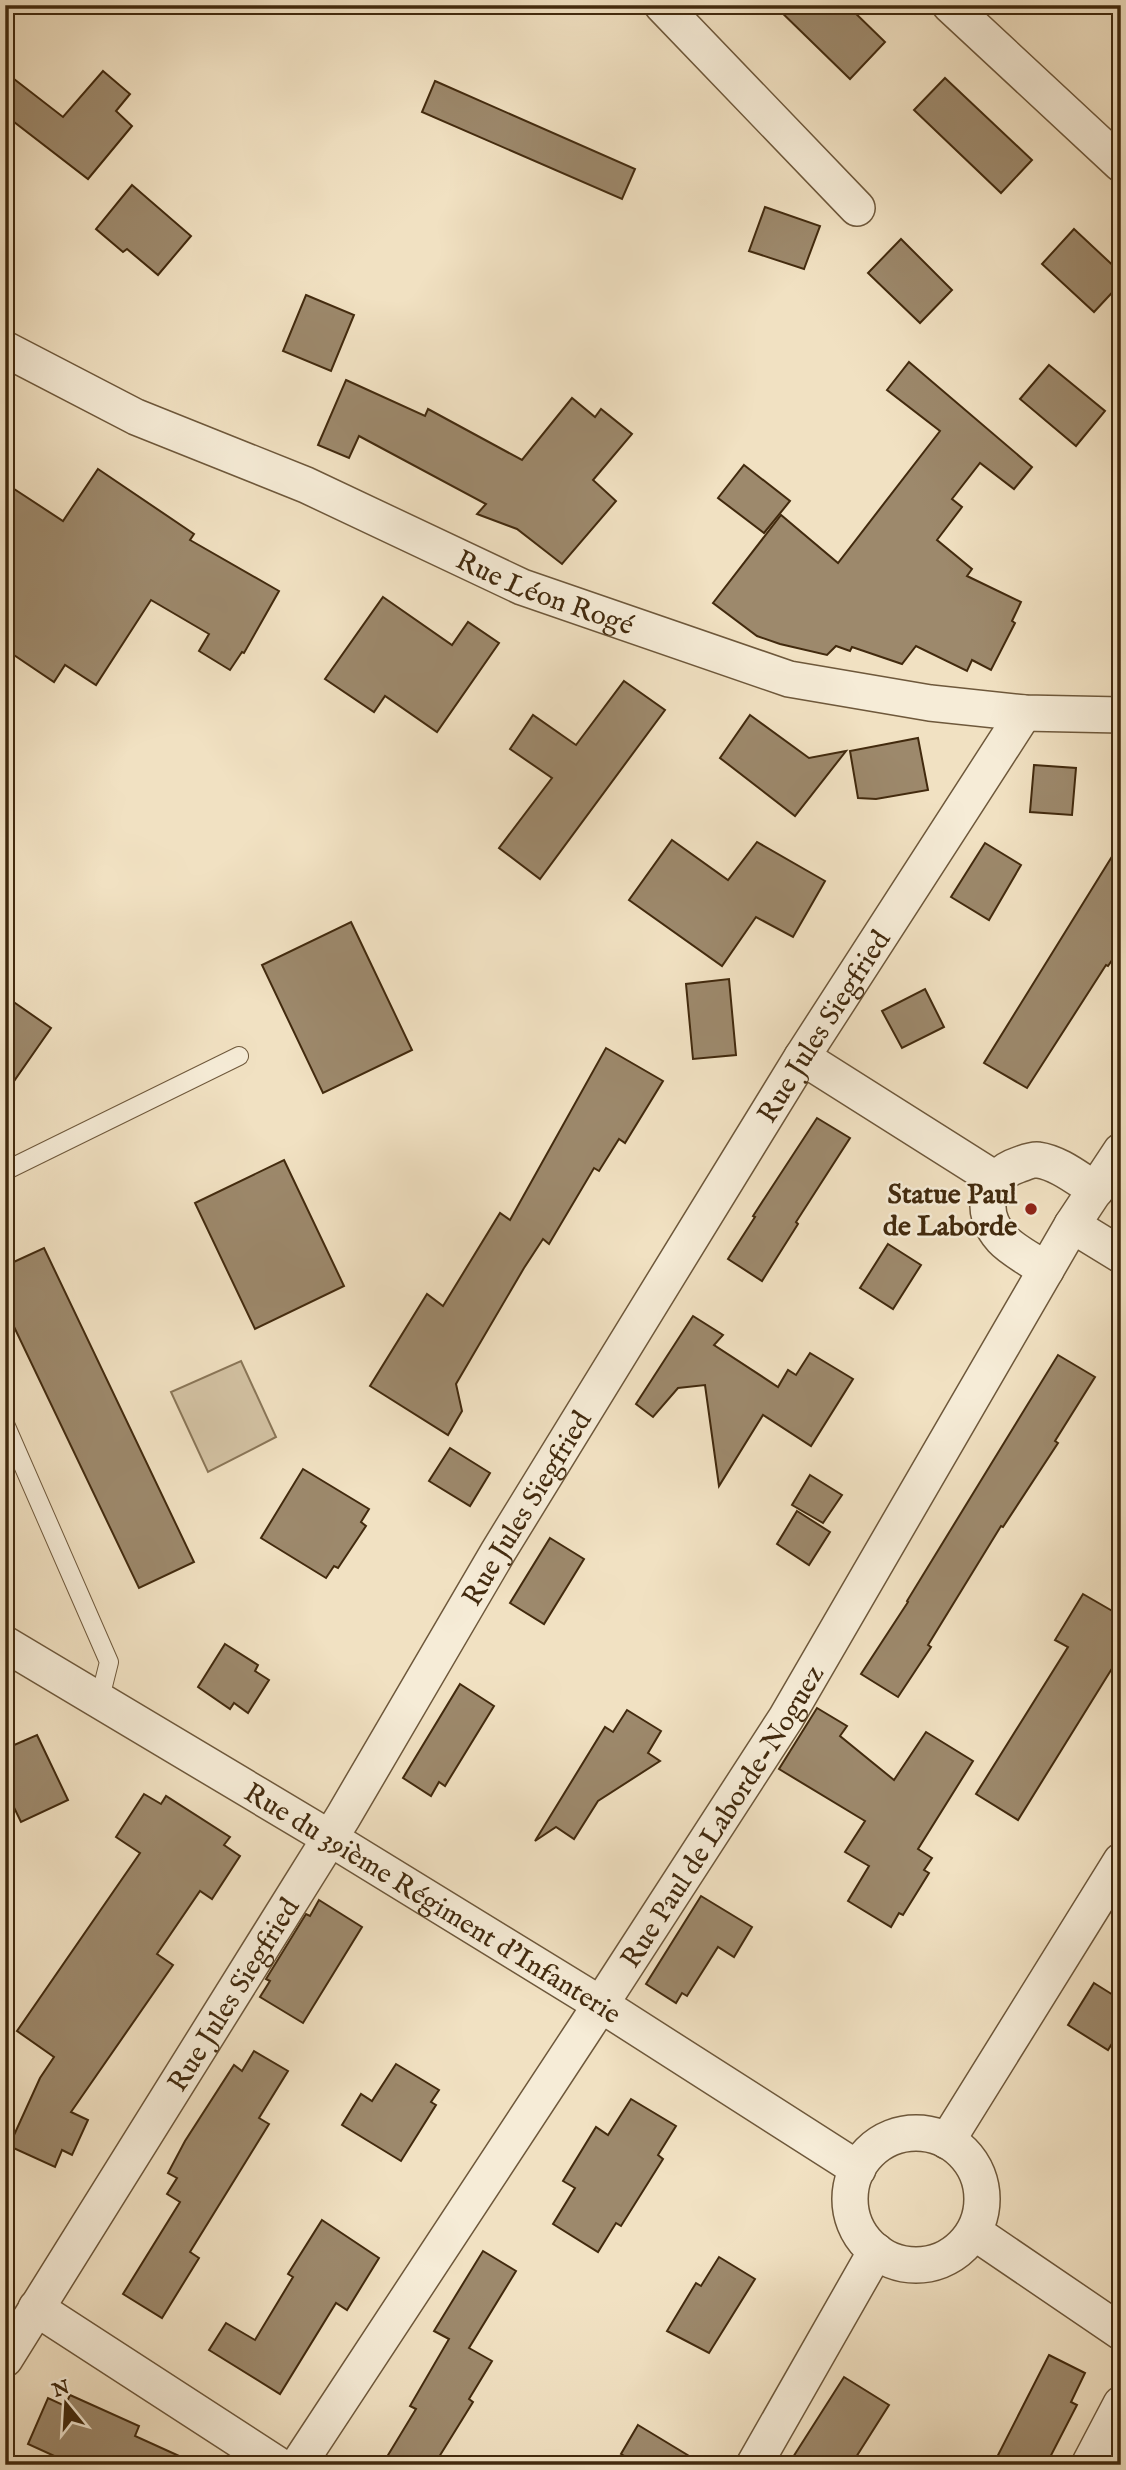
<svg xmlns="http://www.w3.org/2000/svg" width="1126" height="2470" font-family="'IM FELL English',serif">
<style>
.green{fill:#d3c2a3;stroke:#8a7658;stroke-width:2}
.building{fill:#9d896c;stroke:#422a0e;stroke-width:2}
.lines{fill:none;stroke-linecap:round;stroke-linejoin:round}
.service-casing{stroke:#6e583b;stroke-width:20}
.minor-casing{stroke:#6e583b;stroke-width:38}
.service{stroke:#f6ecd7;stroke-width:18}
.minor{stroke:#f6ecd7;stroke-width:35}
.poi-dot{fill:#8f2418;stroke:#f6ecd7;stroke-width:2.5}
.labels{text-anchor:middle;stroke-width:5;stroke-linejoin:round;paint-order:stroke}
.street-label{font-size:28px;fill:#422a0e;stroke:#f6ecd7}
.poi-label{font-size:28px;font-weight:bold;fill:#422a0e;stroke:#f6ecd7;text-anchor:end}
</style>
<rect width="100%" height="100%" fill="#f1e1c2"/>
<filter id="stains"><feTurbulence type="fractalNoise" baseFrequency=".00286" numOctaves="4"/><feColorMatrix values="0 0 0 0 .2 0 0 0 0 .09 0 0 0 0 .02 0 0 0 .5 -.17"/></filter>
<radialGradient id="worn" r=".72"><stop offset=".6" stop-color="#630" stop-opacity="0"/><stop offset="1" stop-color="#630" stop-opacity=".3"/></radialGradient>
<!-- green -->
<path class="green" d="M241,1361L276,1437L208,1472L171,1392Z"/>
<!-- building -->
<g class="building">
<path d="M774,5H847L885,42L850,79Z"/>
<path d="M103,71L130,94L116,111L132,126L88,179L5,115V72L63,117Z"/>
<path d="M945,78L1032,160L1001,193L914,110Z"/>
<path d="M435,81L635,169L622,199L422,112Z"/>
<path d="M132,185L191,236L158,275L127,249L123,252L96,229Z"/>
<path d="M765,207L820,226L804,269L749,251Z"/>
<path d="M1074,229L1121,273V283L1094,312L1042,264Z"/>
<path d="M901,239L952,290L920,323L868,273Z"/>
<path d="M306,295L354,315L331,371L283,351Z"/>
<path d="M909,362L1032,467L1014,489L980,463L952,499L962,507L937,540L972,569L967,576L1021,602L1012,621L1015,623L991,670L972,660L967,671L916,646L902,664L852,647L850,651L836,646L827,655L780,644L757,636L713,603L781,515L838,563L940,431L887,390Z"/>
<path d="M1049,365L1105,411L1076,446L1020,399Z"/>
<path d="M346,380L425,416L428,409L522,460L572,398L595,417L601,409L632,434L593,480L616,501L562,564L517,529L477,514L486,504L359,436L349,458L318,445Z"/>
<path d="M744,465L790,501L764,533L718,498Z"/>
<path d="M98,469L194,534L190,540L279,591L244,653L242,652L230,670L199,651L209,634L151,600L96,685L65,665L54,682L5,649V483L63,521Z"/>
<path d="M383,597L452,645L468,622L499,643L437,732L385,696L374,712L325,679Z"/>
<path d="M624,681L665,710L540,879L499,848L552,778L510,749L533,715L576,745Z"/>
<path d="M750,715L809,758L846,751L795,816L720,758Z"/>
<path d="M918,738L928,790L876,799L858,798L850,751Z"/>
<path d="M1034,765L1076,768L1072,815L1030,812Z"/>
<path d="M672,840L728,880L757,842L825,881L793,937L756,917L722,966L629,900Z"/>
<path d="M1121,842V947L1108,966L1106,965L1027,1088L984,1063Z"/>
<path d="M985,843L1021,865L989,920L951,897Z"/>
<path d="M351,922L412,1050L323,1093L262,965Z"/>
<path d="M729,979L736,1055L693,1059L686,984Z"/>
<path d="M925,989L944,1027L902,1048L882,1011Z"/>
<path d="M5,996L51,1028L5,1094Z"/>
<path d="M606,1048L663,1081L625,1143L619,1139L599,1171L594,1168L549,1244L543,1239L524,1268L456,1384L462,1411L448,1435L370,1386L427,1294L443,1306L500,1213L510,1220Z"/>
<path d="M817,1118L850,1138L796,1222L798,1224L762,1281L728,1259L755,1217L753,1216Z"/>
<path d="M284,1160L344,1286L255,1329L195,1203Z"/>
<path d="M888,1244L921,1265L893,1309L860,1288Z"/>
<path d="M44,1248L194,1562L139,1588L5,1308V1266Z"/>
<path d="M693,1316L723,1335L714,1345L778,1387L788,1370L796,1375L810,1353L853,1379L811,1446L763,1415L719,1486L705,1385L678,1388L653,1417L636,1404Z"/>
<path d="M1058,1355L1095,1377L1055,1441L1058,1443L1003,1527L1001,1526L928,1645L931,1647L898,1697L861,1674L908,1602L907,1601Z"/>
<path d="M450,1448L490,1473L470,1506L429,1481Z"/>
<path d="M303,1469L369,1509L361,1522L366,1526L338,1568L334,1566L326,1578L261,1538Z"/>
<path d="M810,1475L842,1495L823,1523L792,1505Z"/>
<path d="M797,1511L830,1532L809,1565L777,1544Z"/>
<path d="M550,1538L584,1559L544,1624L510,1603Z"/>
<path d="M1083,1594L1121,1616V1654L1018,1820L976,1794L1068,1647L1055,1640Z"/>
<path d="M225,1644L258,1665L255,1671L269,1680L248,1713L234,1703L230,1709L198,1687Z"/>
<path d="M460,1684L494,1706L445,1786L439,1782L431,1796L403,1778Z"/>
<path d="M817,1708L847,1726L840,1736L894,1780L926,1732L973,1761L918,1849L932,1858L924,1870L929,1873L903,1915L899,1913L891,1927L848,1901L869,1866L845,1852L865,1821L779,1769Z"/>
<path d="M627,1710L661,1731L648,1753L660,1761L598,1801L574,1839L556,1827L535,1841L605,1727L613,1732Z"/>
<path d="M37,1735L68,1800L21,1822L5,1789V1749Z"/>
<path d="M144,1794L161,1804L166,1796L230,1837L224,1845L240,1856L212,1899L200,1891L157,1954L173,1965L71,2112L88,2120L72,2155L62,2150L55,2167L9,2146L40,2078L54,2057L17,2031L140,1853L116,1837Z"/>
<path d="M701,1896L752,1927L734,1957L718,1947L687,1996L682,1993L676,2003L646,1984Z"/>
<path d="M319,1900L362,1927L303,2023L260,1997L270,1981L266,1979L306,1914L310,1916Z"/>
<path d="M1094,1983L1121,2000V2029L1108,2050L1068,2025Z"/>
<path d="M254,2051L288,2071L259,2118L269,2124L190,2252L199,2258L162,2318L123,2294L180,2202L167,2194L177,2178L168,2173L185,2141L234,2065L242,2071Z"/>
<path d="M396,2064L439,2090L431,2102L436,2105L401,2161L342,2125L361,2094L372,2101Z"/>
<path d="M631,2099L676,2126L658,2155L663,2159L621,2226L616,2223L598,2252L553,2224L575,2188L563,2181L596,2127L608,2135Z"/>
<path d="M322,2220L379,2258L347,2310L336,2303L280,2394L209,2350L226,2323L255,2340L293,2277L288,2274Z"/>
<path d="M483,2251L516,2271L469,2348L492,2361L469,2399L473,2402L434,2465H382L416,2409L410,2406L449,2339L434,2331Z"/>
<path d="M719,2257L755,2279L709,2353L667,2331L696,2283L701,2286Z"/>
<path d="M1049,2355L1085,2373L1071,2402L1077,2405L1046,2465H993Z"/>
<path d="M844,2377L889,2405L851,2465H788Z"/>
<path d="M70,2395L139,2426L135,2436L199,2465H74L28,2444L48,2398L65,2406Z"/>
<path d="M638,2425L704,2465H640L621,2454Z"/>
</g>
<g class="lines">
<defs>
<g id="service">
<path d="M5,1171L239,1056"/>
<path d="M5,1424L109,1662L99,1702"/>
</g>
<g id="minor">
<path d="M662,5L857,208"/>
<path d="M950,5L1121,164"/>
<path id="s1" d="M5,349L136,417L306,485L522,587L789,679L930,703L1024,713L1121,715"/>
<path d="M802,1057L995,1179"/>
<path d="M1072,1225L1121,1255"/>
<path d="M1046,1270C1032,1260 1013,1251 1002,1239C979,1214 984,1176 1018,1165C1024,1163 1032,1159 1038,1160C1059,1163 1078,1179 1096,1190"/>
<path id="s2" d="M5,1644L328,1837L600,2004L858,2169"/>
<circle cx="916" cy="2199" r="66"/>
<path d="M947,2141L1121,1861"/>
<path d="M974,2232L1121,2332"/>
<path d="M36,2308L278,2465"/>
<path id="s3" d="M5,2359L343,1817L498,1552L802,1057L1024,713"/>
<path id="s4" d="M298,2465L586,2027L786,1718L1072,1225L1121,1151"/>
<path d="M754,2465L876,2251"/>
<path d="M1089,2465L1121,2404"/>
</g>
</defs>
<!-- service casing -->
<use href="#service" class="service-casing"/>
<!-- minor casing -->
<use href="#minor" class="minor-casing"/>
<!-- service -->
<use href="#service" class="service"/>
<!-- minor -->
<use href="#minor" class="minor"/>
</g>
<!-- markers -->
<circle class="poi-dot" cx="1031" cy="1209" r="7"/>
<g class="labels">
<!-- street labels -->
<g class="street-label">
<text dy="10" stroke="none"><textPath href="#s1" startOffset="593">Rue Léon Rogé</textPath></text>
<text dy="10" stroke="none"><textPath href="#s3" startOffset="1564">Rue Jules Siegfried</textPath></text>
<text dy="10" stroke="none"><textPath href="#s3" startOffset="998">Rue Jules Siegfried</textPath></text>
<text dy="10" stroke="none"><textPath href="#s4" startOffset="775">Rue Paul de Laborde-Noguez</textPath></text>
<text dy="10" stroke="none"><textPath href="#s2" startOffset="500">Rue du 39ième Régiment d'Infanterie</textPath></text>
<text dy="10" stroke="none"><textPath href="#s3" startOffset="430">Rue Jules Siegfried</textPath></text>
</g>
<!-- poi labels -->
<g class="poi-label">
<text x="1017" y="1203">Statue Paul<tspan x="1017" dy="32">de Laborde</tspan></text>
</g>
</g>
<!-- margin -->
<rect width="1126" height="2470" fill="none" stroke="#f1e1c2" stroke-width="28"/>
<rect x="7" y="7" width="1112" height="2456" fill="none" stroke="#422a0e" stroke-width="3.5"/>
<rect x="14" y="14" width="1098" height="2442" fill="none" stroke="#422a0e" stroke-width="2"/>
<!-- north arrow -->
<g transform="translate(66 2404) rotate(342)" stroke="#f6ecd7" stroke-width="5" paint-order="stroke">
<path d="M0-5L12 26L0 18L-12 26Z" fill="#422a0e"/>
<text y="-10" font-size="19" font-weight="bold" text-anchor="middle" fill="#422a0e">N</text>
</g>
<rect width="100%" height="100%" filter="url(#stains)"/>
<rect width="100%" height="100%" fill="url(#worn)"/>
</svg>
